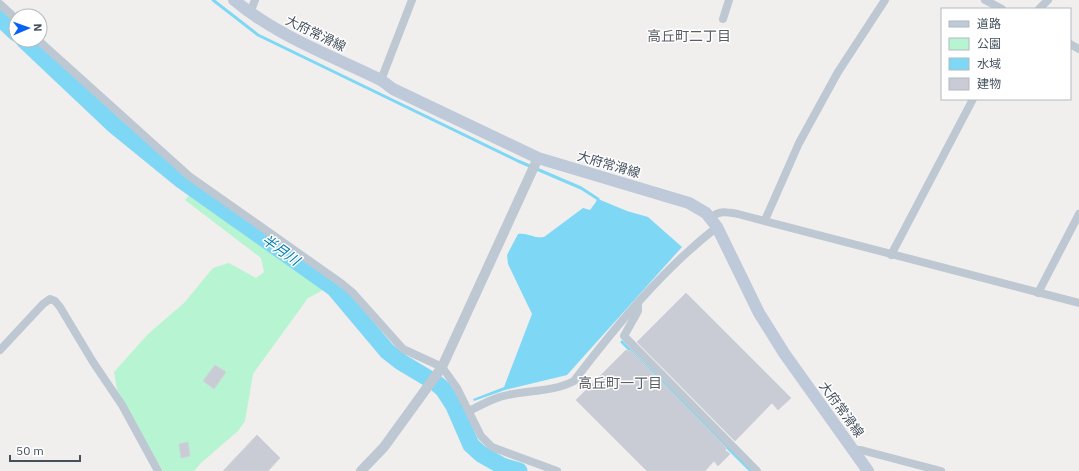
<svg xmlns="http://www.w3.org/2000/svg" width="1079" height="471" font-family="'IBM Plex Sans','Noto Sans JP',sans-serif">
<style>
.green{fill:#b7f4d2}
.water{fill:#7fd7f6}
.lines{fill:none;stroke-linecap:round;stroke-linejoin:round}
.stream{stroke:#7fd7f6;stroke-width:3}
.river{stroke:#7fd7f6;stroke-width:17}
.building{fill:#c9ccd4;stroke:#d1d3da}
.minor{stroke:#bdc8d2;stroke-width:8}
.tertiary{stroke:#bdc8d2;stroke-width:10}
.secondary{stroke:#becad9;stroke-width:12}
.labels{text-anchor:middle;stroke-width:3;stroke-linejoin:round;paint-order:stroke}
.street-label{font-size:13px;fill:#44505e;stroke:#fff}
.neighbourhood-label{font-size:14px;fill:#5a5e64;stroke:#fff}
.water-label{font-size:14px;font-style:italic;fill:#017fad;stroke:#fff}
</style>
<rect width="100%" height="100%" fill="#f1eeee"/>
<!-- green -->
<path class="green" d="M191,193L329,287L308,298L253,374L245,421L238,431L201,463L194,471H163L117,390L114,372L148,334L184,303L213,268L229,263L256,278L264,272L261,258L185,200Z"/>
<!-- water -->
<path class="water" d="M598,199L627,211L648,217L682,247L567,375L505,390L474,401L473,399L504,387L532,314L508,264L507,255L518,234C527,232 535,239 544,237L583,208L590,210Z"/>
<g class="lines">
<!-- stream -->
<g class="stream">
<path d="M213,0L258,35L518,161L581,188L598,199V203"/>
<path d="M622,342L751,471"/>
</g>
<!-- river -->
<g class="river">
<path d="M0,18L16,33"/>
<path d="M24,40L115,126L180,179L334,288L387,351L401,362L436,383L443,389L454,406L471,445L481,454L502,466L519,471"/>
</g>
</g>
<!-- building -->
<g class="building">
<path d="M686,293L791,398L778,410L772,403L735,441L637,342Z"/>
<path d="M626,350L628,351L630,350L727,448L725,450L730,454L718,466L714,461L705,471H647L576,400Z"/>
<path d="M215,365L226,372L214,389L203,381Z"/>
<path d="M257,435L280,458L268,471H223Z"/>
<path d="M188,442L190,456L181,458L179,444Z"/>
</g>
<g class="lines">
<!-- minor -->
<g class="minor">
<path d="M985,0L1002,9"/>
<path d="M0,4L16,19"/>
<path d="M1039,9L1048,0"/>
<path d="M250,13L255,0"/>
<path d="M723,19L729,0"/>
<path d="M38,40L189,176L341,283L352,292L403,349L442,367L457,388L481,436L492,447L557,471"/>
<path d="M1070,44L1079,49"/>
<path d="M381,80L412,0"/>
<path d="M711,218C719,210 727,212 738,214L1079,303"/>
<path d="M765,220L799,143L838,72L885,0"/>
<path d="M891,255L973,99"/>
<path d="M1038,293L1079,214"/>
<path d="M638,304V311L624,336L757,471"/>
<path d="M0,350L43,304L50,299L55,301L60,307L93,362L122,405L158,471"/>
<path d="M469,411C483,404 497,396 513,394C534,390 555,391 574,381C616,326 662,270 717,227"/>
<path d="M854,450H861L941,471"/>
</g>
<!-- tertiary -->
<path class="tertiary" d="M361,471L384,447L442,367L538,158"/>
<!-- secondary -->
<path class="secondary" d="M234,0C277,36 332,56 381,80L393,89L538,158L689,203L706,213L717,227L759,313L784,353L868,471"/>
</g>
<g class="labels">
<!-- street labels -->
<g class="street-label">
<text transform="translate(316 33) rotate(26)" y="5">大府常滑線</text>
<text transform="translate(609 164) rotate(16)" y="5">大府常滑線</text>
<text transform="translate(842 409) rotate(54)" y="5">大府常滑線</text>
</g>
<!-- neighbourhood labels -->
<g class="neighbourhood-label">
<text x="689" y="41">高丘町二丁目</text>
<text x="620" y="388">高丘町一丁目</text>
</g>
<!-- water labels -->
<g class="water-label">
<text transform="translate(281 250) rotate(35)" y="5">半月川</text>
</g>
</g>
<!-- legend -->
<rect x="941" y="8" width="130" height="92" fill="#ffffff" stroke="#b4b9bf"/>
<rect x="949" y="21" width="20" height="6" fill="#becad9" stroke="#b4b9bf"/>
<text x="977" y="28" font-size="12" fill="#44505e">道路</text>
<rect x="949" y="38" width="20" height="12" fill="#b7f4d2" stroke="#b4b9bf"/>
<text x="977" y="48" font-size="12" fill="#44505e">公園</text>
<rect x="949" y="58" width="20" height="12" fill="#7fd7f6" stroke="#b4b9bf"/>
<text x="977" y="68" font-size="12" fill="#44505e">水域</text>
<rect x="949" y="78" width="20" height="12" fill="#c9ccd4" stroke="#b4b9bf"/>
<text x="977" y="88" font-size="12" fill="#44505e">建物</text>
<!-- north arrow -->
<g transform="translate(28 28) rotate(88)"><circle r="19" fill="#ffffff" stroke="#b4b9bf"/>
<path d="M0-3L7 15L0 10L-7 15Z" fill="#0561f4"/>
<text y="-6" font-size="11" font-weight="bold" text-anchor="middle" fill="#44505e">N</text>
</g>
<!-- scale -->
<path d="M10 455v6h70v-6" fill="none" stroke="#44505e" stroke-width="2"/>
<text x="16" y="455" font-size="12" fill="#44505e" stroke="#ffffff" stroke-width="3" paint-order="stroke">50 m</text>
</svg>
